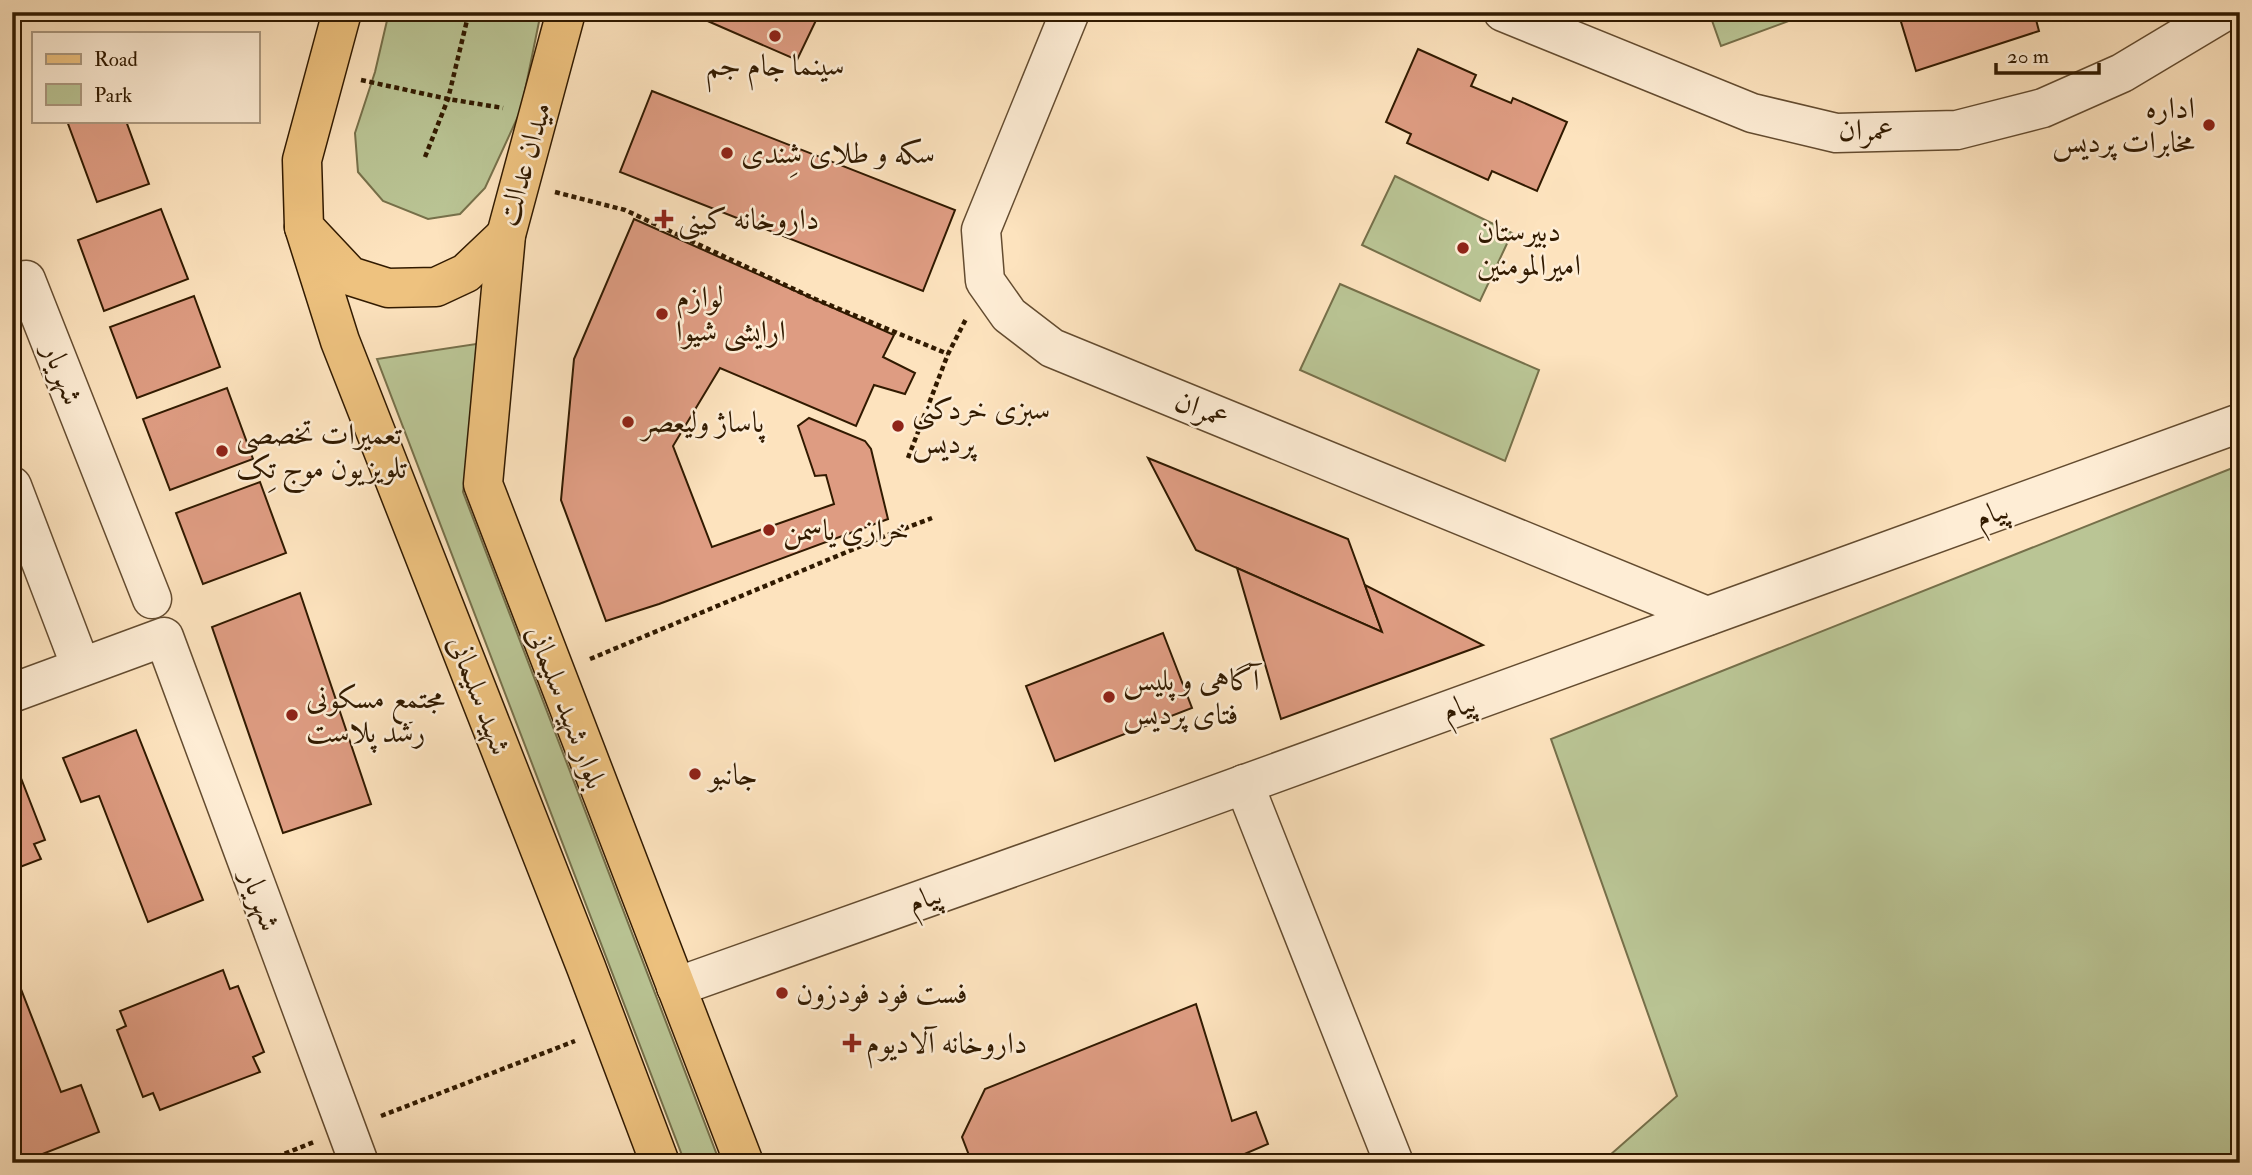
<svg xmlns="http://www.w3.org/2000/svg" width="2252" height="1175" font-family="'IM FELL Double Pica',Amiri,serif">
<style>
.green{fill:#bac595;stroke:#76704a;stroke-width:2}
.building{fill:#de9c82;stroke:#311a00;stroke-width:2}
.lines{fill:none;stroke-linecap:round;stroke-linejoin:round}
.minor-casing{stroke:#644c30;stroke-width:41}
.major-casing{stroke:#311a00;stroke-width:41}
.path{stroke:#311a00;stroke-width:4.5;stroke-dasharray:5 3.5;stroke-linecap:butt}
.minor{stroke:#feedd5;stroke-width:38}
.major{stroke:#eec27f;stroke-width:38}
.poi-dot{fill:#8f2418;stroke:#feedd5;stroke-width:2.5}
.labels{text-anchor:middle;stroke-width:5;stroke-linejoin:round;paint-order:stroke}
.poi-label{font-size:30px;fill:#311a00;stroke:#feedd5;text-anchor:start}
.street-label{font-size:30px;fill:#311a00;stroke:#feedd5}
</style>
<rect width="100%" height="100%" fill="#fde3be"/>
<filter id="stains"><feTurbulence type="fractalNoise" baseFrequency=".00286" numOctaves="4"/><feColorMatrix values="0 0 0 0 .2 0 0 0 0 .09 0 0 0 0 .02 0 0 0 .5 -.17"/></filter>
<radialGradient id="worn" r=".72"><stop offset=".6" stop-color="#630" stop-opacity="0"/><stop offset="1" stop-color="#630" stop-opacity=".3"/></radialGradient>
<!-- green -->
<g class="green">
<path d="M389,12H541L521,110L485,188L460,214L428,219L383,201L358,172L355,133L375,72Z"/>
<path d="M1709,12H1804L1805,15L1721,46Z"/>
<path d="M1395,176L1512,233L1480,301L1362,245Z"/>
<path d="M1340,284L1539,370L1505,461L1300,370Z"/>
<path d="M476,344L484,351L463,492L720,1163H685L377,359Z"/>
<path d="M2240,465V1163H1601L1677,1096L1551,739Z"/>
</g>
<!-- building -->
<g class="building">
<path d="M687,12H820L797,60Z"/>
<path d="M1898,12H2034L2039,31L1916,71Z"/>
<path d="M1418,49L1476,75L1471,86L1511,103L1513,98L1567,122L1537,191L1492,171L1488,180L1407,143L1411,134L1386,122Z"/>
<path d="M652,91L955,210L923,291L620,172Z"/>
<path d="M67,121H126L149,184L97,202Z"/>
<path d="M161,209L188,279L104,311L78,240Z"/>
<path d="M634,219L894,335L883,357L915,373L905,394L874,385L856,426L720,368L673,446L712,547L834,504L826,475L815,476L798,426L809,418L865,441L871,449L888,519L659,604L606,621L561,500L574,359Z"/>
<path d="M194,296L220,367L137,398L110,327Z"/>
<path d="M227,388L253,459L170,490L143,419Z"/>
<path d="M1148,458L1348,539L1382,632L1196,550Z"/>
<path d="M260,482L286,553L203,584L176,513Z"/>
<path d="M1237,568L1382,632L1365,585L1483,645L1281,719Z"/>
<path d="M300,593L371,804L283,833L212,627Z"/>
<path d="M1163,633L1192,708L1055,761L1026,686Z"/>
<path d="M136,730L203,900L148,922L99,796L81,802L63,758Z"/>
<path d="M19,773L45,840L34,844L41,859L12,870V776Z"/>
<path d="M12,905L19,923L12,926Z"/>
<path d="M12,966L61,1092L81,1085L99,1132L22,1162L12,1137Z"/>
<path d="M223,970L230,989L238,986L264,1052L253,1057L260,1072L160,1110L153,1093L143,1097L117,1030L126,1026L120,1011Z"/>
<path d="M1196,1004L1232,1121L1256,1112L1268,1144L1242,1155L1245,1163H972L962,1137L985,1089Z"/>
</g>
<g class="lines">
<defs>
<g id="minor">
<path d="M1070,12L981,230L985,281L1009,315L1052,348L1707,616"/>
<path d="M1503,12L1752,113L1836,133L1957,130L2043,108L2122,73L2224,12"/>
<path d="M12,285L26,280L152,599"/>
<path d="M12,486L81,667"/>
<path d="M12,693L164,637L359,1163"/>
<path d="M1244,784L1394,1163"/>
<path d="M676,987L1154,817L2240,423"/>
</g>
<g id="major">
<path d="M342,12L302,160L304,227L350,276L388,288L436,287L466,273L506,235"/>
<path d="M566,12L506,235L483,484L744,1163"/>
<path d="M304,227L340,341L586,967L660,1163"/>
</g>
</defs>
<!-- minor casing -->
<use href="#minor" class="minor-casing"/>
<!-- major casing -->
<use href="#major" class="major-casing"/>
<!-- path -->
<g class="path">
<path d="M361,80L448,99L503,108"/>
<path d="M425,157L448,99L469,12"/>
<path d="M555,192L625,210L815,299L948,354"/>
<path d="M908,458L948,354L967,317"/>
<path d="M590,659L890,534L932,518"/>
<path d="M381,1116L575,1041"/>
<path d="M261,1163L314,1142"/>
</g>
<!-- minor -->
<use href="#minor" class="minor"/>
<!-- major -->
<use href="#major" class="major"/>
</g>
<!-- markers -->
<g class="poi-dot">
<circle cx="775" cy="36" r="7"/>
<circle cx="2209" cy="125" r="7"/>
<circle cx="727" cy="153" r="7"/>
<path d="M660.5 208.5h7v7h7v7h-7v7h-7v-7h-7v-7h7z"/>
<circle cx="1463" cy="248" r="7"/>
<circle cx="662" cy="314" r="7"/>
<circle cx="628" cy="422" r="7"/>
<circle cx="898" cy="426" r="7"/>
<circle cx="222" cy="451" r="7"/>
<circle cx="769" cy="530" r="7"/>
<circle cx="1109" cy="697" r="7"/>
<circle cx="292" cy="715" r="7"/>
<circle cx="695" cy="774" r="7"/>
<circle cx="782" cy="993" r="7"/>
<path d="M848.5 1032.5h7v7h7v7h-7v7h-7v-7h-7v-7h7z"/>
</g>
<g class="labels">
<!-- poi labels -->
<g class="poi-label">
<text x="775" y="75" text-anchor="middle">سینما جام جم</text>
<text x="2195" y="118" text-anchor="end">اداره<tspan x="2195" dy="34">مخابرات پردیس</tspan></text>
<text x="741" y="163">سکه و طلای شِندی</text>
<text x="678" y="229">داروخانه کینی</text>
<text x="1477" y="241">دبیرستان<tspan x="1477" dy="34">امیرالمومنین</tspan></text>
<text x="676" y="307">لوازم<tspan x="676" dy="34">ارایشی شیوا</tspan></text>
<text x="912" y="419">سبزی خردکنی<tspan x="912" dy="34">پردیس</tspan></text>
<text x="642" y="432">پاساژ ولیعصر</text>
<text x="236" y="444">تعمیرات تخصصی<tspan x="236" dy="34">تلویزیون موج تِک</tspan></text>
<text x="783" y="540">خرازی یاسمن</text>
<text x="1123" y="690">آگاهی و پلیس<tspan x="1123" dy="34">فتای پردیس</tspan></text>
<text x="306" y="708">مجتمع مسکونی<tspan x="306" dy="34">رشد پلاست</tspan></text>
<text x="709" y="784">جانبو</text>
<text x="796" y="1003">فست فود فودزون</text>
<text x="866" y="1053">داروخانه آلادیوم</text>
</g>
<!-- street labels -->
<g class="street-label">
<text transform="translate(1866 130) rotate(1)" y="10">عمران</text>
<text transform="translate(524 164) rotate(-74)" y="10">میدان عدالت</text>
<text transform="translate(63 374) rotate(69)" y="10">شهریار</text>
<text transform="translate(1202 409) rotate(22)" y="10">عمران</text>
<text transform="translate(1992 513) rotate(-20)" y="10">پیام</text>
<text transform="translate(480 695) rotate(69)" y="10">شهید سلیمانی</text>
<text transform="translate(1459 706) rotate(-20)" y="10">پیام</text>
<text transform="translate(567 707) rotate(69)" y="10">بلوار شهید سلیمانی</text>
<text transform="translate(925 898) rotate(-20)" y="10">پیام</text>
<text transform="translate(261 900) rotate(70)" y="10">شهریار</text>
</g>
</g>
<!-- margin -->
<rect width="2252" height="1175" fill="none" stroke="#fde3be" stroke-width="42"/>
<rect x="14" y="14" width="2224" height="1147" fill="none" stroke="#311a00" stroke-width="3.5"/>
<rect x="21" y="21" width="2210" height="1133" fill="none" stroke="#311a00" stroke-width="2"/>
<!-- legend -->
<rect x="32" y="32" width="228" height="91" fill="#feedd5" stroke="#ac9980" stroke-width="2"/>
<rect x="46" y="54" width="35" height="10" fill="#eec27f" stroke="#ac9980" stroke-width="2"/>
<text x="94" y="66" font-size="21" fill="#311a00">Road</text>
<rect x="46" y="84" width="35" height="21" fill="#bac595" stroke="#ac9980" stroke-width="2"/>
<text x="94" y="102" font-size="21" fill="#311a00">Park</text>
<!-- scale -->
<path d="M1996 63v10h103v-10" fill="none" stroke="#311a00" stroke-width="3.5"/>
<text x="2007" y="63" font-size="21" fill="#311a00" stroke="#feedd5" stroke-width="5" paint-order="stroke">20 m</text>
<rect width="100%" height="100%" filter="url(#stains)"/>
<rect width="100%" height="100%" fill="url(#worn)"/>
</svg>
